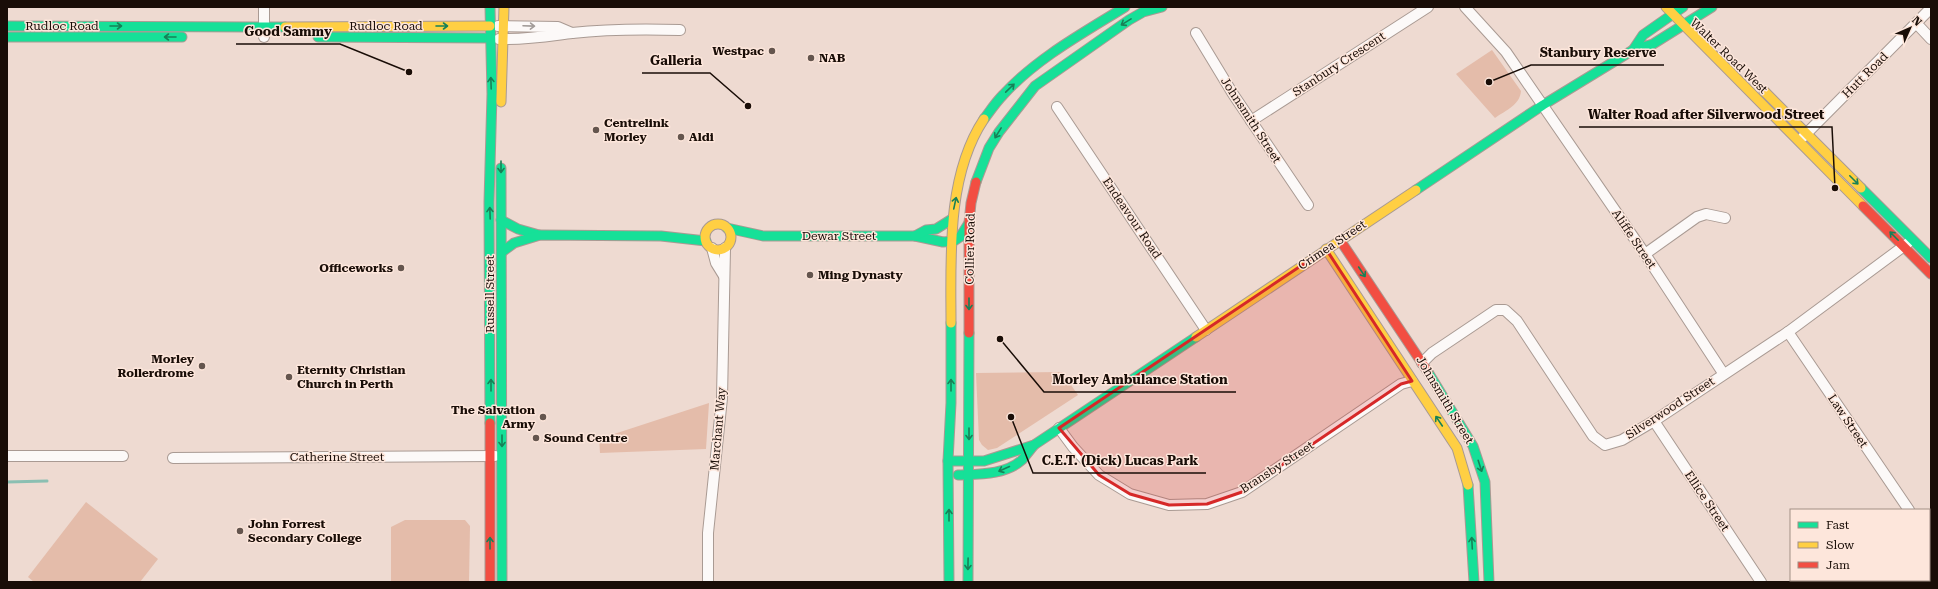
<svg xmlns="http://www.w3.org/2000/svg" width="1938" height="589" font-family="'Roboto Serif',serif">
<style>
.green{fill:#e4bcaa}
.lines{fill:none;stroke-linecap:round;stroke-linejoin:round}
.stream{stroke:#8bbfb2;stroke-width:3}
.street-casing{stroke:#a99a93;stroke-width:12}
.fast-casing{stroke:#a99a93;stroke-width:11}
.slow-casing{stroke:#a99a93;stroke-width:11}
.jam-casing{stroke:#a99a93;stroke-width:11}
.street{stroke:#fcf9f8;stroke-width:10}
.fast{stroke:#16e098;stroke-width:9}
.slow{stroke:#ffcf43;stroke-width:9}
.jam{stroke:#f24e42;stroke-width:9}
.oneway{stroke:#178157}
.oneway2{stroke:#a19b98}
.marked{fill:#d62828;fill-opacity:0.2;stroke:#d62828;stroke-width:3;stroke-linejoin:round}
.poi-dot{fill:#64554e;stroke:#fde6db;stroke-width:1.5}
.labels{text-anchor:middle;stroke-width:3;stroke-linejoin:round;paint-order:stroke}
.street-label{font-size:12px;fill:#190d07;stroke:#fde6db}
.poi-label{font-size:12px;font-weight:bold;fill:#190d07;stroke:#fde6db;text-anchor:start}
.leader{fill:none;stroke:#190d07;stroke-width:1.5}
.callout-dot{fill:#190d07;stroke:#fde6db;stroke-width:1.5}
.callout-label{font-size:13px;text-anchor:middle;font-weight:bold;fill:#190d07;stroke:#fde6db;stroke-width:3;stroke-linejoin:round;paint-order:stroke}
</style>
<rect width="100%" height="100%" fill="#eedad1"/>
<!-- green -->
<g class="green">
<path d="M1492,50L1521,91C1520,105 1506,110 1495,118L1456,74Z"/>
<path d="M1062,372L1078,395L997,448L988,450L982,445L979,440L976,373Z"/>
<path d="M709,403L706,449L600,453L599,437L611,435Z"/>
<path d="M86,502L158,559L140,582H34L28,577Z"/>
<path d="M405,520H465L470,526L469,582H391V527Z"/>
</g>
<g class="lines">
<!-- stream -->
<path class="stream" d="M7,482L47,481"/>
<defs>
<g id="street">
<path d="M1465,7L1506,52L1645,254L1723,373"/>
<path d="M1916,23L1931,39"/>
<path d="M498,26L558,27L572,33"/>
<path d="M1196,33L1233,94L1308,205"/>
<path d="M264,37V7"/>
<path d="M499,39C524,40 548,36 572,33C608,29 645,29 680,30"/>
<path d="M1057,107L1206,330"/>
<path d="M1251,121L1428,7"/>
<path d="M1803,137L1931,8"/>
<path d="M712,248L716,263L724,276"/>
<path d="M1645,254L1697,217L1706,214L1725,218"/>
<path d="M1788,332L1909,510"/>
<path d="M1422,363L1432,353L1496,310H1505L1517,321L1593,436L1605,445L1622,440L1654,421L1788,332L1908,243"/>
<path d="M1654,421L1761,582"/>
<path d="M1059,428L1073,447L1099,475L1130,494L1169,505L1207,504L1242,492L1401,384L1412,381"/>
<path d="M7,456H123"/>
<path d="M173,458L495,456"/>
<path d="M1929,540L1931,543"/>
<path d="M708,582V533L722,398L725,248"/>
</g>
<g id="fast">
<path d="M7,26L285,27"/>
<path d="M7,37H182"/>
<path d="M318,37L489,38"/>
<path d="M1633,50L1643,35L1683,7"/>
<path d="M984,119C990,111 996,102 1003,95C1037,58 1083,33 1125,7"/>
<path d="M501,168L502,582"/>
<path d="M976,182L989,148L999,132L1035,86L1129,20L1143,12L1162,7"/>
<path d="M1861,188L1931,258"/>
<path d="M1416,190L1543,105L1633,50L1653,44L1712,7"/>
<path d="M501,220L518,229L539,235"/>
<path d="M727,228L763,236H915L943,242L954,241L960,237L969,223"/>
<path d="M915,236L926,230L936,229L952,219"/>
<path d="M502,252L514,243L540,235L661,236L706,241"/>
<path d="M1428,372L1473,446L1485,482L1489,582"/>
<path d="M490,423L489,202L492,94L490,7"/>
<path d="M948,461H984L1034,445L1196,337"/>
<path d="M958,475C979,474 1005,475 1022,460C1026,455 1030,450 1034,445"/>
<path d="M1468,485L1474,582"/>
<path d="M949,582L948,461L951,403V323"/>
<path d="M968,582L969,333"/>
</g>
<g id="slow">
<path d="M1666,7L1863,206"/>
<path d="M285,27L490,26"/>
<path d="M1764,91L1861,188"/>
<path d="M501,102L504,7"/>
<circle cx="718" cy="237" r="13"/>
<path d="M1326,249L1457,448L1468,485"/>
<path d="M951,323C951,258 946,176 984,119"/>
<path d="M1196,337L1416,190"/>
</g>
<g id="jam">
<path d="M1863,206L1931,274"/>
<path d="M1340,240L1428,372"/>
<path d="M969,333V223L971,203L976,182"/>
<path d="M490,423V582"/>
</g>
</defs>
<!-- street casing -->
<use href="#street" class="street-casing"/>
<!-- fast casing -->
<use href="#fast" class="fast-casing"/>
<!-- slow casing -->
<use href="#slow" class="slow-casing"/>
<!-- jam casing -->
<use href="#jam" class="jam-casing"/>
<!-- street -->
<use href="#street" class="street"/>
<!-- fast -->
<use href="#fast" class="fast"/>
<!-- slow -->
<use href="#slow" class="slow"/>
<!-- jam -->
<use href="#jam" class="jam"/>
</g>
<!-- one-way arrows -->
<defs><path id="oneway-shaft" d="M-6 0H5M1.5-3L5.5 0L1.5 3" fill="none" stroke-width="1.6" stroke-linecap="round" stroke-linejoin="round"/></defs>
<g class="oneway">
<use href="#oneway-shaft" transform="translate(1126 22) rotate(148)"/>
<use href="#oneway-shaft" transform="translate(116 26)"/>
<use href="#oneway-shaft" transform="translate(442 26)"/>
<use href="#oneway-shaft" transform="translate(170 37) rotate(180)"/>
<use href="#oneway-shaft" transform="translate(491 83) rotate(-92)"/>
<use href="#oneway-shaft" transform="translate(1010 88) rotate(-44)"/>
<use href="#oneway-shaft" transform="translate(998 133) rotate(122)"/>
<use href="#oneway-shaft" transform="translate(501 167) rotate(90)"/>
<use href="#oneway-shaft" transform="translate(1854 180) rotate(45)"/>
<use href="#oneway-shaft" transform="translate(955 203) rotate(-78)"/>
<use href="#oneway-shaft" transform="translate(490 213) rotate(-92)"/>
<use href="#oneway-shaft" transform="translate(1894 236) rotate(-135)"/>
<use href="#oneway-shaft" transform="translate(1362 272) rotate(56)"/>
<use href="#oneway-shaft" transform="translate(969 304) rotate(90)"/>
<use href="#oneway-shaft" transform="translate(491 385) rotate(-90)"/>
<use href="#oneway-shaft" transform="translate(951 385) rotate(-90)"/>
<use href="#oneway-shaft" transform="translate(1439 421) rotate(-124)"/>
<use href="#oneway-shaft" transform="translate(969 434) rotate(90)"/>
<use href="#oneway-shaft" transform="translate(502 441) rotate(90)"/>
<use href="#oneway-shaft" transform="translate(1480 466) rotate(72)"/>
<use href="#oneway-shaft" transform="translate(1004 469) rotate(156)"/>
<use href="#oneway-shaft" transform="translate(949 515) rotate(-90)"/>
<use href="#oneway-shaft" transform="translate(490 543) rotate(-90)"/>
<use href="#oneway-shaft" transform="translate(1472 543) rotate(-93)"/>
<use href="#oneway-shaft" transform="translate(968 564) rotate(91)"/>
</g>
<use class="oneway2" href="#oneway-shaft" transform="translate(529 26) rotate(2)"/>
<!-- marked area -->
<path class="marked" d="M1326,249L1412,381L1401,384L1242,492L1207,504L1169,505L1130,494L1099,475L1059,428Z"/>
<!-- markers -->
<g class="poi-dot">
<circle cx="772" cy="51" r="4"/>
<circle cx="811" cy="58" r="4"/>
<circle cx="596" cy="130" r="4"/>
<circle cx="681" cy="137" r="4"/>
<circle cx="401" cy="268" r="4"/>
<circle cx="810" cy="275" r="4"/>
<circle cx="202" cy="366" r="4"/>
<circle cx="289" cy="377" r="4"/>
<circle cx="543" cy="417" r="4"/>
<circle cx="536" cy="438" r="4"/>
<circle cx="240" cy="531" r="4"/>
</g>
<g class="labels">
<!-- street labels -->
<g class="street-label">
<text x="62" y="30">Rudloc Road</text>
<text x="386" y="30">Rudloc Road</text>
<text transform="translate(1729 56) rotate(44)" y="4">Walter Road West</text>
<text transform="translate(1339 64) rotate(-33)" y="4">Stanbury Crescent</text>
<text transform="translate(1865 75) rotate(-45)" y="4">Hutt Road</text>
<text transform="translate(1251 120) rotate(57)" y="4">Johnsmith Street</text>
<text transform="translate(1132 218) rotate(56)" y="4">Endeavour Road</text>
<text x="839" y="240">Dewar Street</text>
<text transform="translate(1634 239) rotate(56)" y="4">Aliffe Street</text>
<text transform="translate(1332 245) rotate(-34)" y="4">Crimea Street</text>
<text transform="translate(970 249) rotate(-89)" y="4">Collier Road</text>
<text transform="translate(490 294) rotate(-90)" y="4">Russell Street</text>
<text transform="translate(1445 400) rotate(59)" y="4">Johnsmith Street</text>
<text transform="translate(1670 408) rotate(-33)" y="4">Silverwood Street</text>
<text transform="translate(1848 421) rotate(56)" y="4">Law Street</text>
<text transform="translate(718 429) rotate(-85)" y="4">Marchant Way</text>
<text x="337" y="461">Catherine Street</text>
<text transform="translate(1277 467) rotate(-33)" y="4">Bransby Street</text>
<text transform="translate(1707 501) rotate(56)" y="4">Ellice Street</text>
</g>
<!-- poi labels -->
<g class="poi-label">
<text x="764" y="55" text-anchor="end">Westpac</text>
<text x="819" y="62">NAB</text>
<text x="604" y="127">Centrelink<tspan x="604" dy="14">Morley</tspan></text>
<text x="689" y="141">Aldi</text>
<text x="393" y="272" text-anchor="end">Officeworks</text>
<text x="818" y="279">Ming Dynasty</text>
<text x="194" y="363" text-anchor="end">Morley<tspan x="194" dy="14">Rollerdrome</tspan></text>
<text x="297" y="374">Eternity Christian<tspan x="297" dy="14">Church in Perth</tspan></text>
<text x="535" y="414" text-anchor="end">The Salvation<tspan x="535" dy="14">Army</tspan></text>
<text x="544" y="442">Sound Centre</text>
<text x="248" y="528">John Forrest<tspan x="248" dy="14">Secondary College</tspan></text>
</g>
</g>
<!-- callouts -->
<path class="leader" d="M409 72L340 44H236M1489 82L1531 65H1664M748 106L710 73H642M1835 188L1832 127H1579M1000 339L1044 392H1236M1011 417L1033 473H1206"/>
<g class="callout-dot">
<circle cx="409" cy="72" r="4"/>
<circle cx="1489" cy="82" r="4"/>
<circle cx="748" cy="106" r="4"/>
<circle cx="1835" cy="188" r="4"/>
<circle cx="1000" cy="339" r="4"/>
<circle cx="1011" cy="417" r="4"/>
</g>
<g class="callout-label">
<text x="288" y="36">Good Sammy</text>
<text x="1598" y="57">Stanbury Reserve</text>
<text x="676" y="65">Galleria</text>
<text x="1706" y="119">Walter Road after Silverwood Street</text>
<text x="1140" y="384">Morley Ambulance Station</text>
<text x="1120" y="465">C.E.T. (Dick) Lucas Park</text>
</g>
<!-- border -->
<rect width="1938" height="589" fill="none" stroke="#190d07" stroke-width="16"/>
<!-- legend -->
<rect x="1790" y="509" width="140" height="72" fill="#fde6db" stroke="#a28f86"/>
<rect x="1798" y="522" width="20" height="6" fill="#16e098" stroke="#a28f86"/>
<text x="1826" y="529" font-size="12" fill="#190d07">Fast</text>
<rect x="1798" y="542" width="20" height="6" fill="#ffcf43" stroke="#a28f86"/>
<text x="1826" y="549" font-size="12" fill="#190d07">Slow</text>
<rect x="1798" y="562" width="20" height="6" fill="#f24e42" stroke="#a28f86"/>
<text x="1826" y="569" font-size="12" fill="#190d07">Jam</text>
<!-- north arrow -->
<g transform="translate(1910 28) rotate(45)" stroke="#fde6db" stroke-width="3" paint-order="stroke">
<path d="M0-3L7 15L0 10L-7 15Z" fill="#190d07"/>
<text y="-6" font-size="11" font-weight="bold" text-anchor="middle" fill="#190d07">N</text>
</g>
</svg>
